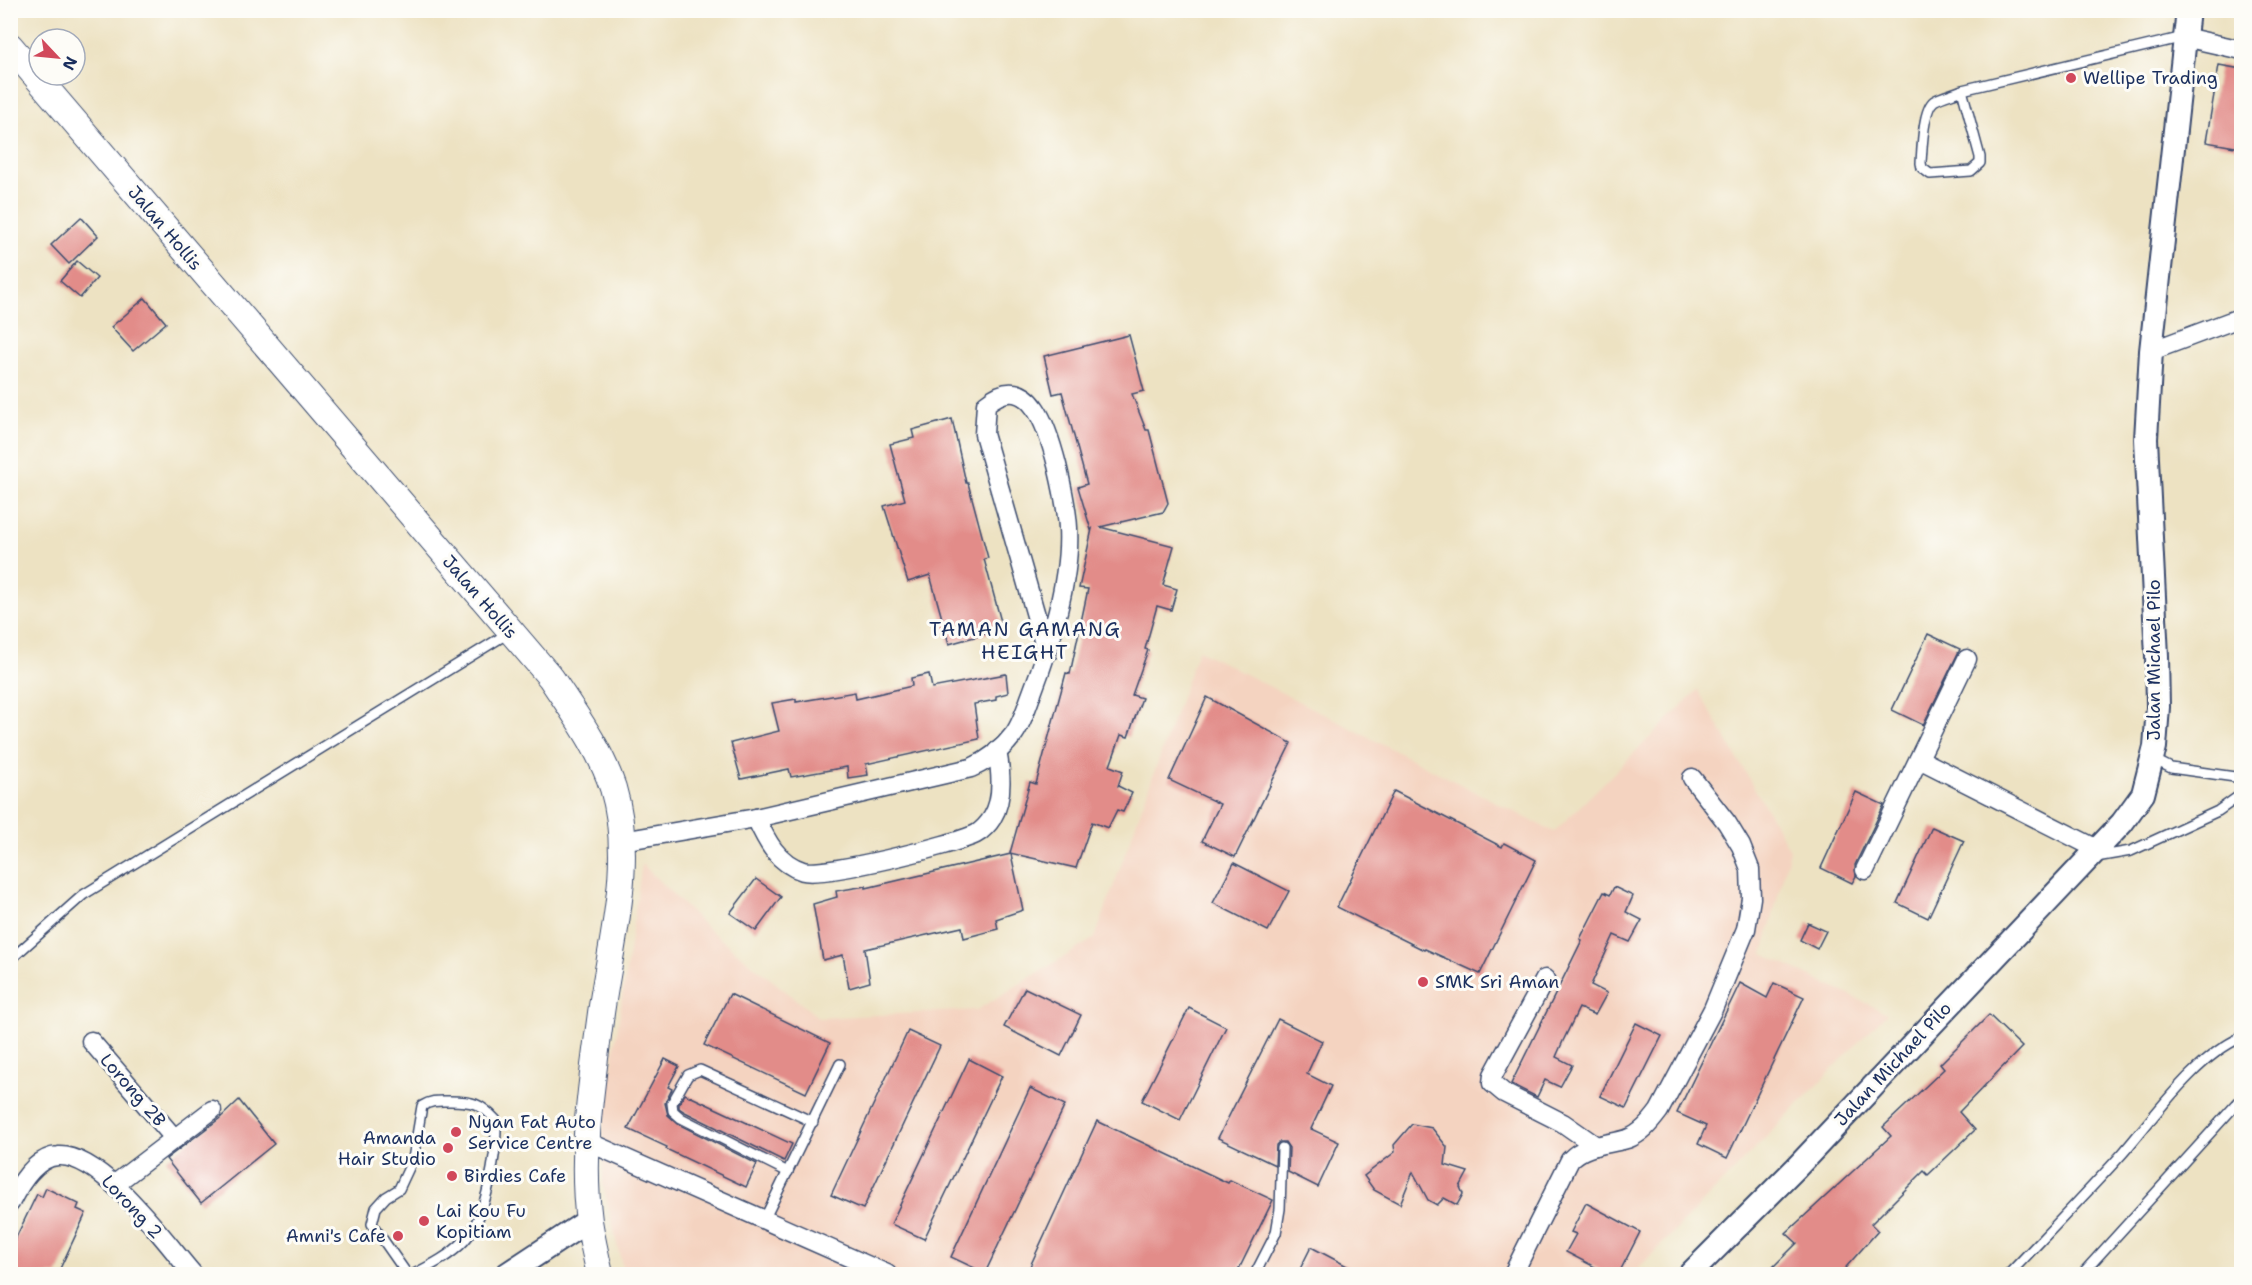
<svg xmlns="http://www.w3.org/2000/svg" width="2252" height="1285" font-family="'Shantell Sans',sans-serif">
<style>
.built{fill:#f4d3c0}
.building{fill:#e28c89}
.lines{fill:none;stroke-linecap:round;stroke-linejoin:round}
.service-casing{stroke:#3a4a6d;stroke-width:12}
.minor-casing{stroke:#3a4a6d;stroke-width:21}
.tertiary-casing{stroke:#3a4a6d;stroke-width:26}
.secondary-casing{stroke:#3a4a6d;stroke-width:28}
.service{stroke:#fff;stroke-width:9}
.minor{stroke:#fff;stroke-width:18}
.tertiary{stroke:#fff;stroke-width:22}
.secondary{stroke:#fff;stroke-width:26}
.poi-dot{fill:#d1495b;stroke:#fdfcf7;stroke-width:2}
.labels{text-anchor:middle;stroke-width:6;stroke-linejoin:round;paint-order:stroke}
.poi-label{font-size:18px;fill:#1b2f5e;stroke:#fdfcf7;text-anchor:start}
.street-label{font-size:18px;fill:#1b2f5e;stroke:#fdfcf7}
.neighbourhood-label{font-size:20px;letter-spacing:1.5px;fill:#1b2f5e;stroke:#fdfcf7}
</style>
<rect width="100%" height="100%" fill="#fdfcf7"/>
<filter id="ink" filterUnits="userSpaceOnUse"><feTurbulence type="fractalNoise" baseFrequency=".0167" numOctaves="2"/><feDisplacementMap in="SourceGraphic" scale="12" xChannelSelector="R" yChannelSelector="G"/><feConvolveMatrix kernelMatrix="1 2 1 2 8 2 1 2 1" color-interpolation-filters="sRGB"/></filter>
<filter id="wash" filterUnits="userSpaceOnUse"><feTurbulence type="fractalNoise" baseFrequency=".008" numOctaves="4" result="noise"/><feDisplacementMap in="SourceGraphic" scale="24" xChannelSelector="R" yChannelSelector="G"/><feGaussianBlur stdDeviation="1.35" result="paint"/><feColorMatrix in="noise" values="0 0 0 0 0 0 0 0 0 0 0 0 0 0 0 0 0 1.4 0 .05"/><feComposite in="paint" operator="in"/></filter>
<g filter="url(#wash)">
<rect width="100%" height="100%" fill="#ede2c2"/>
<!-- built -->
<path class="built" d="M1198,650L1554,832L1698,690L1790,850L1763,954L1887,1013L1633,1274H624L603,1185V1126L642,864L707,928L819,1018L977,1010L1095,938Z"/>
<g id="blocks">
<!-- building -->
<g class="building">
<path d="M2219,65L2241,69V148L2206,142Z"/>
<path d="M81,217L98,236L69,264L51,245Z"/>
<path d="M77,261L97,278L80,298L60,281Z"/>
<path d="M145,298L166,323L133,351L111,327Z"/>
<path d="M1129,335L1144,391L1132,394L1146,430H1149L1168,503L1163,512L1100,527L1174,546L1163,585L1177,589L1171,610L1157,606L1145,649L1148,650L1132,695L1142,698L1128,737L1121,735L1110,766L1123,771L1118,786L1132,793L1123,812L1117,810L1108,828L1092,822L1076,868L1010,853L1030,782L1036,784L1066,673L1070,674L1088,589L1079,588L1092,529L1091,530L1078,487L1087,484L1062,392L1053,394L1044,356Z"/>
<path d="M952,419L966,483H968L988,558L984,559L1003,629L949,644L930,575L908,582L884,506L905,500L890,444L914,438L912,430Z"/>
<path d="M1928,634L1960,649L1923,725L1892,710Z"/>
<path d="M929,674L932,688L1006,674L1008,693L996,696V700L974,704L979,739L866,764L868,775L848,778L847,767L791,777L789,769L741,779L731,743L779,731L772,703L796,699V702L855,692L856,699L912,686L911,678Z"/>
<path d="M1207,697L1291,743L1235,857L1202,841L1220,804L1169,780Z"/>
<path d="M1394,791L1502,847L1504,843L1536,860L1480,974L1425,949L1424,950L1337,907Z"/>
<path d="M1856,792L1884,805L1855,865L1856,876L1852,883L1821,868Z"/>
<path d="M1932,827L1964,841L1928,918L1897,903Z"/>
<path d="M1011,854L1023,910L996,919L998,929L964,938L962,927L865,949L870,982L849,988L843,955L823,960L813,904L837,897L836,891L866,886V888Z"/>
<path d="M1234,863L1289,891L1268,931L1213,903Z"/>
<path d="M756,879L781,897L756,931L730,913Z"/>
<path d="M1614,887L1633,896L1626,912L1642,920L1630,942L1614,935L1591,985L1607,993L1595,1015L1579,1008L1563,1041L1556,1057L1572,1065L1560,1087L1545,1080L1537,1097L1511,1084L1582,940L1580,939L1604,892L1610,895Z"/>
<path d="M1808,923L1826,931L1817,949L1800,940Z"/>
<path d="M1740,983L1767,998L1774,983L1804,997L1727,1158L1698,1144L1706,1126L1677,1113Z"/>
<path d="M1025,988L1081,1015L1061,1056L1004,1027Z"/>
<path d="M730,994L830,1043L806,1093L704,1045Z"/>
<path d="M1189,1008L1226,1027L1180,1120L1142,1101Z"/>
<path d="M1989,1015L2022,1047L1959,1112L1975,1130L1928,1175L1924,1171L1871,1224L1878,1231L1839,1275H1765L1797,1243L1786,1233L1891,1136L1883,1127L1944,1069L1940,1064Z"/>
<path d="M1278,1019L1322,1041L1307,1074L1331,1086L1311,1129L1339,1142L1318,1187L1288,1172L1289,1148L1285,1142H1279L1276,1145L1275,1165L1218,1138Z"/>
<path d="M1636,1023L1662,1036L1626,1108L1600,1096Z"/>
<path d="M908,1031L940,1046L863,1209L831,1195Z"/>
<path d="M665,1059L679,1066L668,1087L672,1089L665,1103L668,1115L678,1124L757,1164L746,1187L666,1149L667,1147L628,1129Z"/>
<path d="M969,1059L1002,1076L924,1239L891,1224Z"/>
<path d="M1030,1088L1065,1105L985,1273L951,1257Z"/>
<path d="M685,1094L792,1144L784,1161L685,1112L679,1108V1104Z"/>
<path d="M239,1100L274,1144L201,1203L166,1159L219,1119Z"/>
<path d="M1097,1121L1228,1183L1230,1180L1273,1200L1236,1275H1026Z"/>
<path d="M1412,1124L1432,1128L1447,1147L1445,1165L1468,1172L1460,1187L1463,1194L1457,1205L1444,1198L1437,1205L1428,1200L1413,1172L1400,1204L1374,1190L1364,1176L1395,1152L1394,1145Z"/>
<path d="M46,1188L79,1204L77,1209L86,1213L57,1275H10V1250L37,1194L42,1197Z"/>
<path d="M1586,1203L1640,1232L1618,1275H1610L1566,1252L1576,1234L1571,1232Z"/>
<path d="M1311,1247L1364,1275H1297Z"/>
</g>
</g>
</g>
<g filter="url(#ink)">
<use href="#blocks" fill-opacity="0" stroke="#3a4a6d" stroke-width="1.5"/>
<g class="lines">
<defs>
<g id="service">
<path d="M1962,90L1980,157V163L1971,171L1930,174L1922,168L1921,163C1922,149 1923,109 1934,101C1942,96 1953,94 1962,90L2184,37"/>
<path d="M2153,759L2171,768L2242,778"/>
<path d="M2096,857L2131,851L2218,811L2242,794"/>
<path d="M10,960L83,895L510,632"/>
<path d="M788,1172L681,1118L673,1111L672,1103L688,1075L700,1070L813,1122"/>
<path d="M764,1220L840,1064"/>
<path d="M407,1274L372,1224L376,1208L386,1197L399,1189L413,1159L422,1106C432,1100 438,1101 450,1101C472,1101 480,1103 496,1120C497,1153 487,1217 464,1241C451,1255 432,1265 414,1274"/>
<path d="M1255,1274L1276,1233L1280,1209L1282,1148"/>
<path d="M2009,1274C2046,1235 2085,1195 2122,1154C2156,1115 2194,1058 2242,1037"/>
<path d="M2082,1274L2242,1098"/>
</g>
<g id="minor">
<path d="M2184,37L2242,50"/>
<path d="M2151,351L2242,317"/>
<path d="M1919,759L2097,849"/>
<path d="M756,818C766,840 777,863 803,871C824,877 953,845 976,834C982,831 989,823 992,818C1004,799 1001,771 997,751"/>
<path d="M622,841L756,818L971,768C987,761 1003,749 1014,734C1022,723 1027,706 1032,693C1050,646 1071,578 1068,528C1067,507 1062,486 1057,465C1049,434 1031,366 986,404L984,434L1047,654"/>
<path d="M1865,870L1967,659"/>
<path d="M1545,979L1493,1075L1492,1083L1504,1093L1563,1123L1596,1146"/>
<path d="M91,1041L175,1139"/>
<path d="M586,1141L887,1274"/>
<path d="M115,1184L212,1110"/>
<path d="M10,1203C19,1185 36,1157 58,1156C102,1153 166,1243 193,1274"/>
<path d="M1513,1274L1570,1160C1585,1144 1607,1145 1627,1139C1641,1134 1650,1123 1659,1111L1713,1009L1746,929L1751,898L1750,869L1741,846L1727,823L1692,778"/>
</g>
<g id="tertiary">
<path d="M507,1274L589,1220"/>
<path d="M1690,1274L1796,1168L2122,823L2143,794L2155,747L2158,707L2157,656L2146,439L2151,351L2188,10"/>
</g>
<path id="secondary" d="M10,46L551,678C574,713 600,748 613,788C635,861 611,941 601,1013C592,1082 580,1152 589,1221C592,1239 596,1257 600,1274"/>
</defs>
<!-- service casing -->
<use href="#service" class="service-casing"/>
<!-- minor casing -->
<use href="#minor" class="minor-casing"/>
<!-- tertiary casing -->
<use href="#tertiary" class="tertiary-casing"/>
<!-- secondary casing -->
<use href="#secondary" class="secondary-casing"/>
<!-- service -->
<use href="#service" class="service"/>
<!-- minor -->
<use href="#minor" class="minor"/>
<!-- tertiary -->
<use href="#tertiary" class="tertiary"/>
<!-- secondary -->
<use href="#secondary" class="secondary"/>
</g>
</g>
<!-- markers -->
<g class="poi-dot">
<circle cx="2071" cy="78" r="6"/>
<circle cx="1423" cy="982" r="6"/>
<circle cx="456" cy="1132" r="6"/>
<circle cx="448" cy="1148" r="6"/>
<circle cx="452" cy="1176" r="6"/>
<circle cx="424" cy="1221" r="6"/>
<circle cx="398" cy="1236" r="6"/>
</g>
<g class="labels">
<!-- poi labels -->
<g class="poi-label">
<text x="2083" y="84">Wellipe Trading</text>
<text x="1435" y="988">SMK Sri Aman</text>
<text x="468" y="1128">Nyan Fat Auto<tspan x="468" dy="21">Service Centre</tspan></text>
<text x="436" y="1144" text-anchor="end">Amanda<tspan x="436" dy="21">Hair Studio</tspan></text>
<text x="464" y="1182">Birdies Cafe</text>
<text x="436" y="1217">Lai Kou Fu<tspan x="436" dy="21">Kopitiam</tspan></text>
<text x="386" y="1242" text-anchor="end">Amni's Cafe</text>
</g>
<!-- street labels -->
<g class="street-label">
<text transform="translate(165 228) rotate(50)" y="6">Jalan Hollis</text>
<text transform="translate(480 597) rotate(49)" y="6">Jalan Hollis</text>
<text transform="translate(2154 660) rotate(-90)" y="6">Jalan Michael Pilo</text>
<text transform="translate(1893 1064) rotate(-47)" y="6">Jalan Michael Pilo</text>
<text transform="translate(133 1090) rotate(49)" y="6">Lorong 2B</text>
<text transform="translate(132 1207) rotate(47)" y="6">Lorong 2</text>
</g>
<!-- neighbourhood labels -->
<g class="neighbourhood-label">
<text x="1025" y="636">TAMAN GAMANG<tspan x="1025" dy="23">HEIGHT</tspan></text>
</g>
</g>
<!-- margin -->
<rect width="2252" height="1285" fill="none" stroke="#fdfcf7" stroke-width="36"/>
<!-- north arrow -->
<g transform="translate(57 57) rotate(116)"><circle r="28" fill="#fdfcf7" stroke="#a3aaba" stroke-width="1.5"/>
<path d="M0-4.5L10 22L0 15L-10 22Z" fill="#d1495b"/>
<text y="-9" font-size="16" font-weight="bold" text-anchor="middle" fill="#1b2f5e">N</text>
</g>
</svg>
